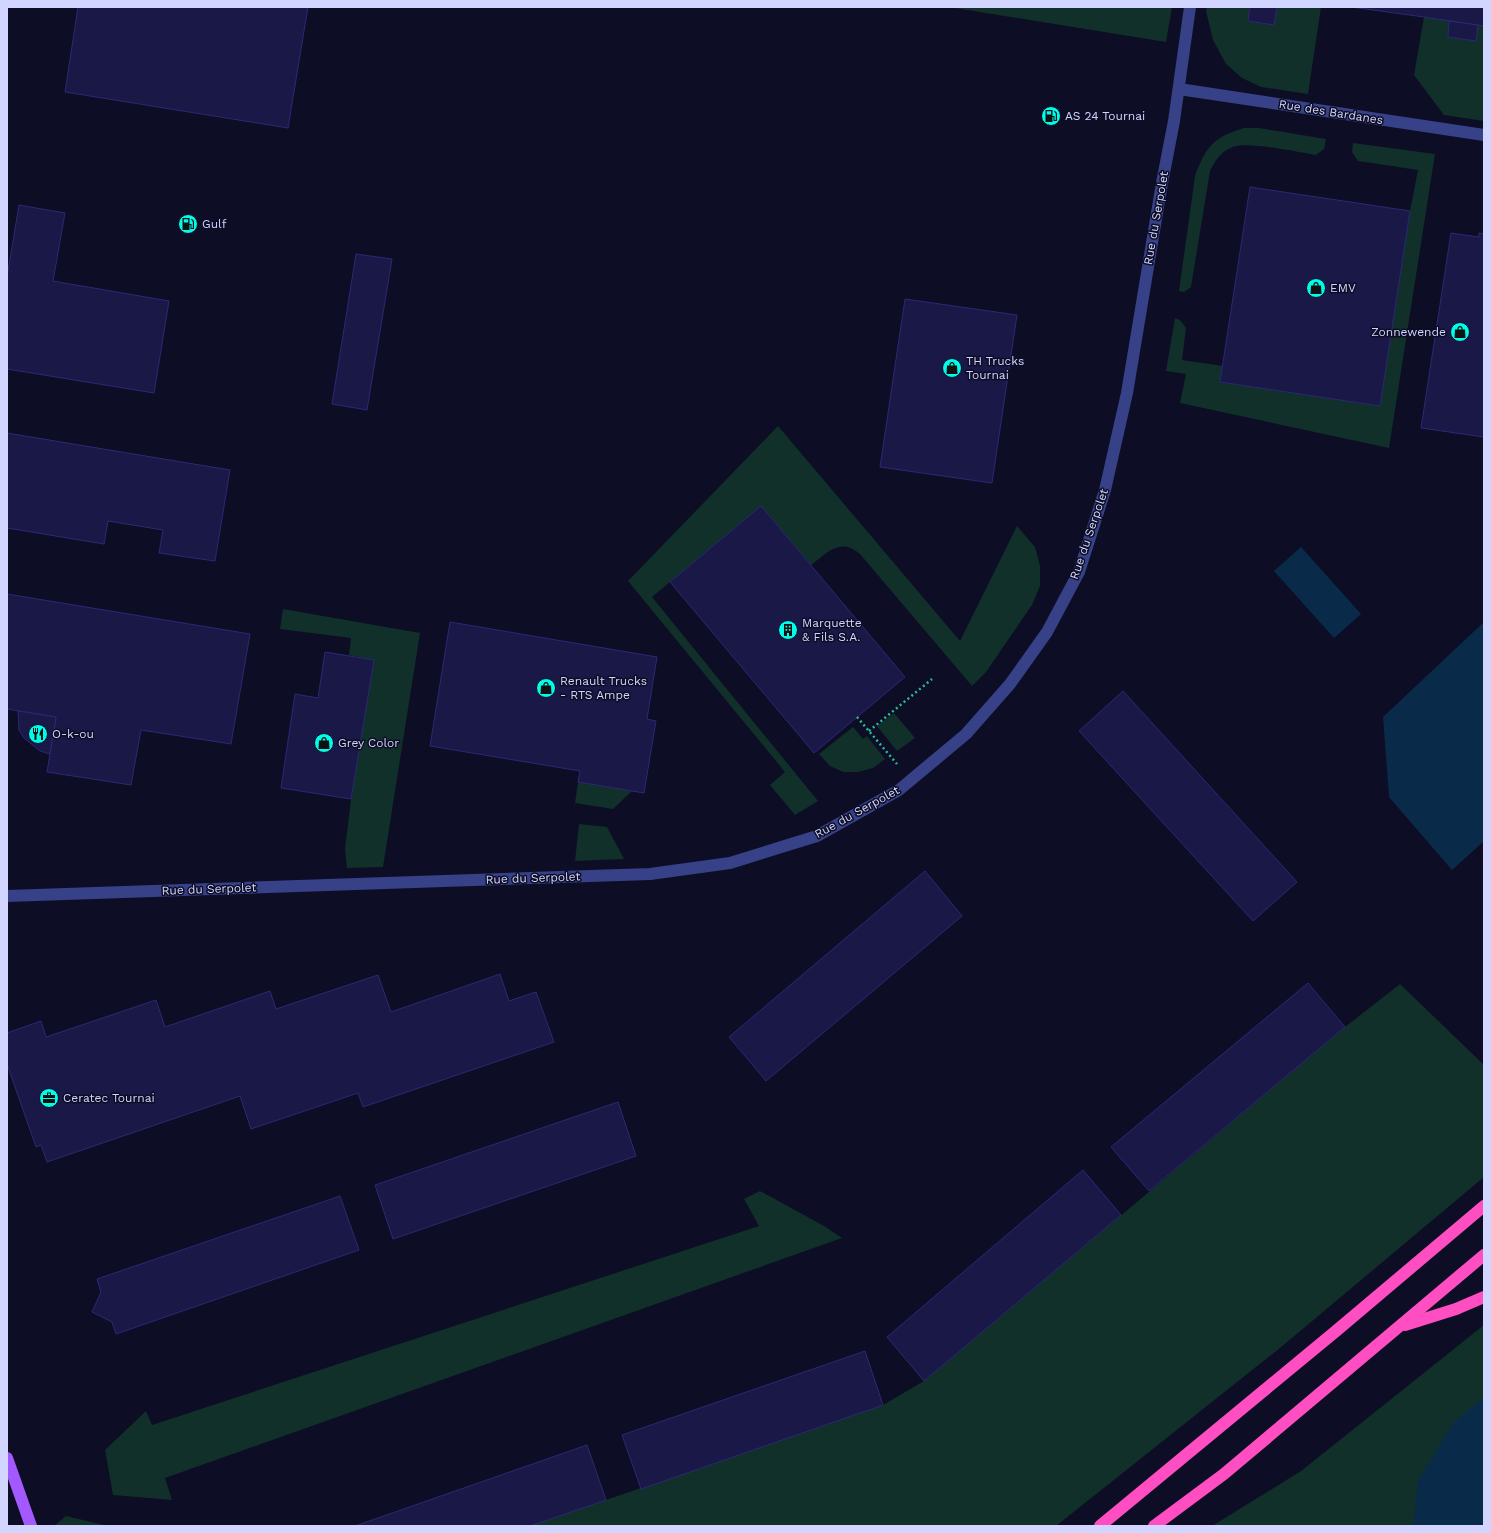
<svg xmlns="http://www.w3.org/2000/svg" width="1491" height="1533" font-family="'Work Sans',sans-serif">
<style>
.green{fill:#103029}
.water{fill:#092b49}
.building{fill:#1a1847;stroke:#2b2975}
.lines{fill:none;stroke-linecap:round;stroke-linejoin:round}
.path{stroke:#28bd99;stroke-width:2.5;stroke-dasharray:2 3;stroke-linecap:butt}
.minor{stroke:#364187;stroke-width:12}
.major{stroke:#a359ff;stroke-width:12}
.highway{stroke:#ff4dc2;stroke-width:12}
.labels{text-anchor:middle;stroke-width:3;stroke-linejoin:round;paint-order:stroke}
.street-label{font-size:12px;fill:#d2d5ff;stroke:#0d0d25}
.poi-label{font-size:12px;fill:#d2d5ff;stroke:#0d0d25;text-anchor:start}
</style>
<rect width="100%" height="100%" fill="#0d0d25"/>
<!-- green -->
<g class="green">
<path d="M949,7H1172L1166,42Z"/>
<path d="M1207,7H1250L1248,21L1274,25L1277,7H1321L1308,94L1261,87L1242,78L1226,64L1213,40L1206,11Z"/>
<path d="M1424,17L1449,21L1448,37L1476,41L1478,25L1484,26V121L1444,115L1414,75Z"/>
<path d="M1244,128H1259L1326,139L1324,149L1316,155C1298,152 1247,141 1233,147C1221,151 1215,161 1210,171L1191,287L1184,292L1179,291L1195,176C1206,146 1214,137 1244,128Z"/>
<path d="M1353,143L1435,154L1389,448L1180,403L1186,374L1166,371L1175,318L1180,320L1186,328L1182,360L1223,366L1220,382L1380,406L1410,211L1418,170L1358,161L1352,152Z"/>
<path d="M778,426L960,641L1017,526L1035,547L1040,566V586L1032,605L986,672L972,686L860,554C840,537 828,552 811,565L761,506L652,597L818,801L795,815L770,785L785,772L628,581Z"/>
<path d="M283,609L420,633L383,867L347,868L345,849L351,799L374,660L349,655L351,638L280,629Z"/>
<path d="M894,713L915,738L897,751L877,726Z"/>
<path d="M853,727L863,739L867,736L885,759L873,768L858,772H843L830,766L819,754Z"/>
<path d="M578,782L632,791L613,809L575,803Z"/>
<path d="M579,824L607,827L624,859L575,861Z"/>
<path d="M1400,984L1484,1065V1177L1280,1348L1056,1526H530L883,1405L924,1381L1345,1027Z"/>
<path d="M760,1191L824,1226L842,1238L165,1478L172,1500L113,1495L105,1450L146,1411L152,1425L759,1226L744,1199Z"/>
<path d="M1484,1325V1526H1212L1301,1471Z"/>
<path d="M66,1516L108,1526H54Z"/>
</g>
<!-- water -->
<g class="water">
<path d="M1301,547L1361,614L1334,638L1274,571Z"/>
<path d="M1484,622V841L1452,870L1389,797L1383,717Z"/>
<path d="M1484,1397V1526H1413L1418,1481L1453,1423Z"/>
</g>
<!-- building -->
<g class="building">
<path d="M78,7H308L288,128L65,92Z"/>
<path d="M1250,7H1277L1274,25L1248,21Z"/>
<path d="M1351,7H1484V26L1424,17Z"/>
<path d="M1449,21L1478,25L1476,41L1448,37Z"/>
<path d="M1250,187L1410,211L1380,406L1220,382Z"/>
<path d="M19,205L65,213L53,281L169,301L154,393L7,369V277Z"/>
<path d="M1451,233L1479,237V233L1484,234V437L1421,428Z"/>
<path d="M356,254L392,259L367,410L332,404Z"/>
<path d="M905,299L1017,315L992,483L880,467Z"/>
<path d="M7,433L230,470L215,561L159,553L163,530L108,521L104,544L7,528Z"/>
<path d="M761,506L905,677L814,753L670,582Z"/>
<path d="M7,594L250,634L231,744L141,730L131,785L47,772L56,717L7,709Z"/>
<path d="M450,622L657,657L647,719L656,721L644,793L578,782L580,771L430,746Z"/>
<path d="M325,652L374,660L351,799L281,788L295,694L318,698Z"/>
<path d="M1123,691L1297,882L1253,921L1079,731Z"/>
<path d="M18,711L56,717L50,754L40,751L24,738L19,730Z"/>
<path d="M925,871L962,916L766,1081L729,1037Z"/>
<path d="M500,974L509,1001L536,992L554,1042L363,1107L358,1093L251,1129L240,1096L47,1162L41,1145L36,1147L7,1064V1033L41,1021L46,1037L156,1000L165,1027L270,991L276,1009L378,975L391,1012Z"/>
<path d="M1308,983L1345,1027L1149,1191L1111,1147Z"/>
<path d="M618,1102L636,1156L393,1239L375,1185Z"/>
<path d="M1083,1170L1121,1215L924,1381L887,1337Z"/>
<path d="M340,1196L359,1250L116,1334L112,1322L92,1312L101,1292L97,1279Z"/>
<path d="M865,1351L883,1405L641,1489L622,1435Z"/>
<path d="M587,1445L606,1500L530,1526H355Z"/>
</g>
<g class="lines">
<!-- path -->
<g class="path">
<path d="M857,717L897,764"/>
<path d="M869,731L932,679"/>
</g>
<!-- minor -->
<g class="minor">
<path d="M1179,89L1484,135"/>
<path d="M7,896L650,874L730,863L817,836L899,790L966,734L1010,684L1047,632L1079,572L1105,490L1127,393L1162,183L1174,121L1190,7"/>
</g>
<!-- major -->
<path class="major" d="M7,1458L31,1526"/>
<!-- highway -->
<g class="highway">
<path d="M1405,1325L1456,1309L1484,1297"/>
<path d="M1100,1526L1336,1331L1484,1206"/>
<path d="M1154,1526L1224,1474L1484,1255"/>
</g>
</g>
<!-- icons -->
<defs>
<symbol id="fuel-disc" viewBox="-11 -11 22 22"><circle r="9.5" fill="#00fde9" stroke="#0d0d25"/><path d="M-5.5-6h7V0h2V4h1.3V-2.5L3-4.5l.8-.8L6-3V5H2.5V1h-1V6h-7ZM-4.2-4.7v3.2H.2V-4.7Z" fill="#111"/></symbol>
<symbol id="shop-disc" viewBox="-11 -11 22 22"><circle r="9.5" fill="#00fde9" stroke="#0d0d25"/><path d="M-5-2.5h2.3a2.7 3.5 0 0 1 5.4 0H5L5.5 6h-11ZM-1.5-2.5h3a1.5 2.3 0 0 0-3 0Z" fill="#111"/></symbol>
<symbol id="building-disc" viewBox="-11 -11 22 22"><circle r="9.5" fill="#00fde9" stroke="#0d0d25"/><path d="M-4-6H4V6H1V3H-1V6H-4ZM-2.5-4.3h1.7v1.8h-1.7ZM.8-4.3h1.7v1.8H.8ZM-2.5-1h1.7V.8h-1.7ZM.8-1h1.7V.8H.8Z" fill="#111"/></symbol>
<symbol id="restaurant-disc" viewBox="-11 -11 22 22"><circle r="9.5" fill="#00fde9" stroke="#0d0d25"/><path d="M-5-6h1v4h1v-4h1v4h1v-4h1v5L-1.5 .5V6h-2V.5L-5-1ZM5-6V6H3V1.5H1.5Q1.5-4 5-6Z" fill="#111"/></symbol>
<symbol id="office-disc" viewBox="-11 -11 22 22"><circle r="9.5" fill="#00fde9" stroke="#0d0d25"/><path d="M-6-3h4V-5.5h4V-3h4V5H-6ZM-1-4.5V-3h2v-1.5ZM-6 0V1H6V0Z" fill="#111"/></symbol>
</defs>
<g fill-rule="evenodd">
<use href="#fuel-disc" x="1040" y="105" width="22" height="22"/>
<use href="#fuel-disc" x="177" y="213" width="22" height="22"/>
<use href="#shop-disc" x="1305" y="277" width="22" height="22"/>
<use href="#shop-disc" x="1449" y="321" width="22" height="22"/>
<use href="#shop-disc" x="941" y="357" width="22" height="22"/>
<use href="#building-disc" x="777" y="619" width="22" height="22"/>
<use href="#shop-disc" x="535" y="677" width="22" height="22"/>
<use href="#restaurant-disc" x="27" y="723" width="22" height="22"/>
<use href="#shop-disc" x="313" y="732" width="22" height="22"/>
<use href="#office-disc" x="38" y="1087" width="22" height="22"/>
</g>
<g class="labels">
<!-- street labels -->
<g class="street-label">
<text transform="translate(1331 112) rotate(9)" y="4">Rue des Bardanes</text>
<text transform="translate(1156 218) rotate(-80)" y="4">Rue du Serpolet</text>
<text transform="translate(1089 534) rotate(-71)" y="4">Rue du Serpolet</text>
<text transform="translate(857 812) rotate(-29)" y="4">Rue du Serpolet</text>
<text transform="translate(533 878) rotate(-2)" y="4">Rue du Serpolet</text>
<text transform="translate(209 889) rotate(-2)" y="4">Rue du Serpolet</text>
</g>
<!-- poi labels -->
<g class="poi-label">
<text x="1065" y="120">AS 24 Tournai</text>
<text x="202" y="228">Gulf</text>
<text x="1330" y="292">EMV</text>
<text x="1446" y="336" text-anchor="end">Zonnewende</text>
<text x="966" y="365">TH Trucks<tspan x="966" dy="14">Tournai</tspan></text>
<text x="802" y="627">Marquette<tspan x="802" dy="14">&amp; Fils S.A.</tspan></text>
<text x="560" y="685">Renault Trucks<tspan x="560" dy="14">- RTS Ampe</tspan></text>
<text x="52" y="738">O-k-ou</text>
<text x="338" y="747">Grey Color</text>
<text x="63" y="1102">Ceratec Tournai</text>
</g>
</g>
<!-- border -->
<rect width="1491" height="1533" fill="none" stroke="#d2d5ff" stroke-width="16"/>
</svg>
